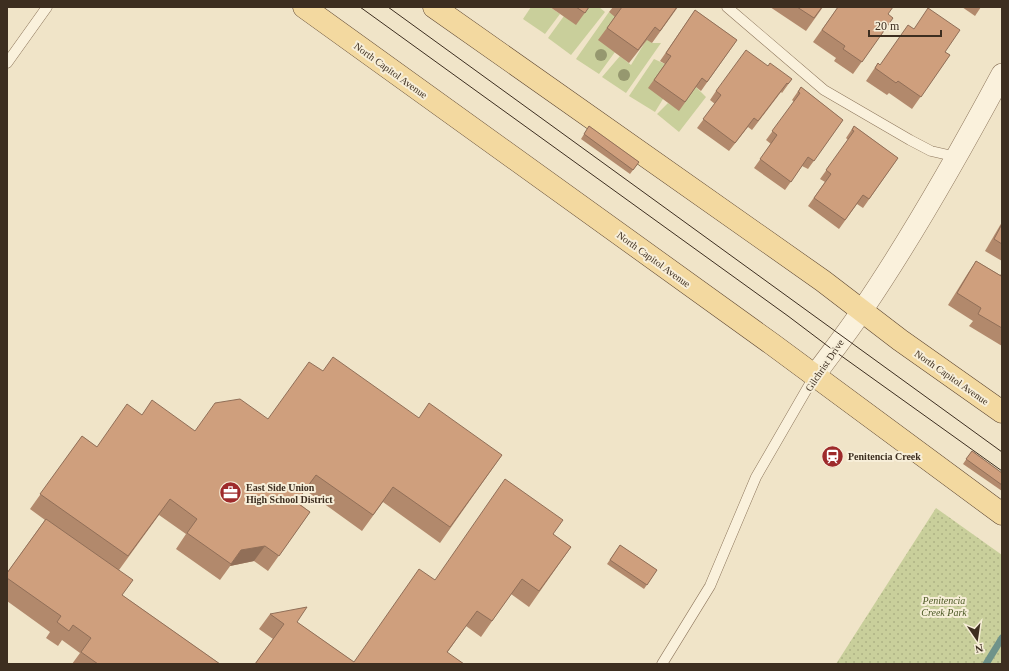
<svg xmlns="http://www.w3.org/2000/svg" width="1009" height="671" font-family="Georgia,serif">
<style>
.grass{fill:#c9cf9b}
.park{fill:url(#park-dots)}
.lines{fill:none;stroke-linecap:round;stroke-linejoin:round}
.stream{stroke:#6f938a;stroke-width:7}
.service-casing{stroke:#8d765c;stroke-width:11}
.minor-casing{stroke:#8d765c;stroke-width:22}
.primary-casing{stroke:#5b4430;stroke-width:23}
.service{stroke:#faf1dc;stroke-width:10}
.minor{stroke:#faf1dc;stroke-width:21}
.primary{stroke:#f3d9a0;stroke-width:22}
.tram{stroke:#3d2e20;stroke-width:1}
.tree{fill:#96986f}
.wall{fill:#b2896c}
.shaded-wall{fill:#916f58}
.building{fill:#cf9f7d;stroke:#916f58}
.labels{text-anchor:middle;stroke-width:4;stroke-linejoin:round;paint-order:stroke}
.street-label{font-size:10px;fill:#3d2e20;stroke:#f7eed8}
.poi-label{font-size:10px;font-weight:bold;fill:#3d2e20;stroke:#f7eed8;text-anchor:start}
.park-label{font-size:10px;font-style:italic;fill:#4d5a26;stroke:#f7eed8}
</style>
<defs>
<pattern id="park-dots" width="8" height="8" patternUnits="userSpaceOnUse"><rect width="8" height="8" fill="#c9cf9b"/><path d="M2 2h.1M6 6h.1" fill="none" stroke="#aeb285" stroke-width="1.8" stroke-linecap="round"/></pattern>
</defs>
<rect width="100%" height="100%" fill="#f0e4c8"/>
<!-- grass -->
<g class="grass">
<path d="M531,7H550L560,14L545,34L523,19Z"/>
<path d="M589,7H599L605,12L571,55L548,38L564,16Z"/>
<path d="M609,12L616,17L599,40L615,52L599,74L576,59Z"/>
<path d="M647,39L652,43H661L626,93L602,77L620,56L631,65Z"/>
<path d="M654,59L665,64L663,99L655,112L629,96Z"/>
<path d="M696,87L706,97L679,132L657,114L668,103L679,110Z"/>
</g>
<!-- park -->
<path class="park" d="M936,508L1002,555V664H836Z"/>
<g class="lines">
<!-- stream -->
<path class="stream" d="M986,664L1002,638"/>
<defs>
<g id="service">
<path d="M727,7L824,90L910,140L931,151L957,157"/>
<path d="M7,63L47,7"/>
<path d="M662,664L710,586L756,477L815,375"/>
</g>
<path id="minor" d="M815,375C831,353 848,332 863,309C914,234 959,154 1002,74"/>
<g id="primary">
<path d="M304,7L772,344L1002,514"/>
<path d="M434,7L823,281L900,340L1002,412"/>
</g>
</defs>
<!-- service casing -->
<use href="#service" class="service-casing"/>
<!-- minor casing -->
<use href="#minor" class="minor-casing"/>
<!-- primary casing -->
<use href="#primary" class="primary-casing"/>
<!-- service -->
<use href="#service" class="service"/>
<!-- minor -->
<use href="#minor" class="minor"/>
<!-- primary -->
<use href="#primary" class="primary"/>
<!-- tram -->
<g class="tram">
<path d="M360,7L788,316L833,350L1002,471"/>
<path d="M388,7L1002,452"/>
</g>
</g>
<!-- trees -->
<g class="tree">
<circle cx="601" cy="55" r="6"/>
<circle cx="624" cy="75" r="6"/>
</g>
<!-- wall -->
<g class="wall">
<path d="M550,7H589L576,25Z"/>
<path d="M613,7H678L652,43L647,40L629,63L598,40L615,17L609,12Z"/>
<path d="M770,7H823L806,31Z"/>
<path d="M838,7L888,15L893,18L853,74L834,61L836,58L813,42Z"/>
<path d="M962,7H981L975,16Z"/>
<path d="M695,10L737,40L701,91L696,87L679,111L648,88L665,64L660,61Z"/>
<path d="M945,52L950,55L912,109L889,93L887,95L866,81L878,63L880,65Z"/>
<path d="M768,66L792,79L782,93L781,92L752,130L748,127L729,151L697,128L715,104L710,100L716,91Z"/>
<path d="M801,87L843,120L808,169L802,166L785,190L754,168L771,144L766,140L794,102L792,100Z"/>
<path d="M589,126L639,162L630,174L581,139Z"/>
<path d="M854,126L898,158L863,208L857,204L839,229L808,206L825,182L820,179L848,140L846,138Z"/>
<path d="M1002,222V261L985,251Z"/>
<path d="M976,261L1000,275L1002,273V346L969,326L973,321L948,305L968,273Z"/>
<path d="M323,371L419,418L502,455L440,543L383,502L362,531L305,490L297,502L310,512L268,571L254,561L230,566L220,580L176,549L186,534L159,515L119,570L122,595L220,664H72L80,653L62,640L58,646L46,638L50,632L7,601V573L45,520L30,509L82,436L97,447L142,415L195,431L268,419Z"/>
<path d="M972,451L1002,473V491L963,464Z"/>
<path d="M553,534L571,547L529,607L511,594L481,637L466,626L447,653L464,664H255L273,639L259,629L270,614L297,622L354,662L435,580Z"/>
<path d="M620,545L657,570L644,589L607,564Z"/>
</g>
<!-- shaded-wall -->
<path class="shaded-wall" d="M265,546L254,561L230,566L220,580L241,550Z"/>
<!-- building -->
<g class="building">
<path d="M576,7H589L585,13Z"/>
<path d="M622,7H677L660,31L655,27L638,50L607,28Z"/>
<path d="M797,7H822L814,18Z"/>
<path d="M838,7H893L888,14L893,18L862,62L843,49L845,46L822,30Z"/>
<path d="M928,8L960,30L945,52L950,55L921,97L898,81L896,83L875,68L878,63L880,65L908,25L914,29Z"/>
<path d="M695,10L737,40L707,82L702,78L685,102L654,80L671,56L666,53Z"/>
<path d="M746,50L768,66L770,63L792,79L788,84L787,83L758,121L754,118L735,143L703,119L721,95L716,91Z"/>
<path d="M801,87L843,120L814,161L808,157L791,182L760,159L777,135L772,131L800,93L798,92Z"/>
<path d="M589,126L639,162L633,170L584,134Z"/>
<path d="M854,126L898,158L869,199L863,195L845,220L814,198L831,174L826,170L854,131L852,130Z"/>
<path d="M1002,224V244L994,239Z"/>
<path d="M976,261L1001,276L1002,273V328L978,314L981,308L957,293Z"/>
<path d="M333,357L419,418L429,403L502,455L450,527L393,487L373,515L316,475L296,502L310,512L279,556L265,546L241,550L231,564L187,533L197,519L170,499L128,556L40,494L82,436L97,447L127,404L142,415L152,400L195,431L215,403L240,399L268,419L309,362L323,371Z"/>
<path d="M972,451L1002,473V485L966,459Z"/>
<path d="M505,479L563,520L553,534L571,547L539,591L522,579L492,621L477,611L447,652L464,664H255L284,624L270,614L307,607L297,622L354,662L419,569L435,580Z"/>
<path d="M46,519L133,580L122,595L220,664H98L81,652L91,638L73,625L69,631L57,622L61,616L7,578V573Z"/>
<path d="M620,545L657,570L647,585L610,560Z"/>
</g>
<!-- icons -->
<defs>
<symbol id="station-disc" viewBox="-11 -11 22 22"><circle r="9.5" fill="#9e2a2b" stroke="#f7eed8"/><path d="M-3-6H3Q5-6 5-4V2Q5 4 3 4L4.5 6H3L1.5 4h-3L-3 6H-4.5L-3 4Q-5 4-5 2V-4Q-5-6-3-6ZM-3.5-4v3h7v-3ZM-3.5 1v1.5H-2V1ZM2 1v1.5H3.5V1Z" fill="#fff"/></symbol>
<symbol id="office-disc" viewBox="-11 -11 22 22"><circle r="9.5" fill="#9e2a2b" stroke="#f7eed8"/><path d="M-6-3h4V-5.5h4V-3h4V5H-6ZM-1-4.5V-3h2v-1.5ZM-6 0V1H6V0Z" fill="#fff"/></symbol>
</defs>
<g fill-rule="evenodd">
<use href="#station-disc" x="820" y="444" width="25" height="25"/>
<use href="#office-disc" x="218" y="480" width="25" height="25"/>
</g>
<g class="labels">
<!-- street labels -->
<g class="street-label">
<text transform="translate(391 70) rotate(36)" y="4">North Capitol Avenue</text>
<text transform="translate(654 259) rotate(36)" y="4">North Capitol Avenue</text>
<text transform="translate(824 365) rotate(-56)" y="4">Gilchrist Drive</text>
<text transform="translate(952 377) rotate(35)" y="4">North Capitol Avenue</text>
</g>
<!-- poi labels -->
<g class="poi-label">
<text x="848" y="460">Penitencia Creek</text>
<text x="246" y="491">East Side Union<tspan x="246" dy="12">High School District</tspan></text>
</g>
<!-- park labels -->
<g class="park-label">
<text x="944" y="604">Penitencia<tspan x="944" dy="12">Creek Park</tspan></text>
</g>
</g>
<!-- border -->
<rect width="1009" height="671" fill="none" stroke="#3d2e20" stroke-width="16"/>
<!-- north arrow -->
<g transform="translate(977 639) rotate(167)" stroke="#f7eed8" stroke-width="3" paint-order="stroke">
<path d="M0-3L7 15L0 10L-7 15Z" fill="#3d2e20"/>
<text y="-6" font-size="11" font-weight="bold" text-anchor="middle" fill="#3d2e20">N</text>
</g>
<!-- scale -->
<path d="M869 30v6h72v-6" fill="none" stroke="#3d2e20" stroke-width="2"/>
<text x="875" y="30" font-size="12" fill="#3d2e20" stroke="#f7eed8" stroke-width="3" paint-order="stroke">20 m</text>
</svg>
